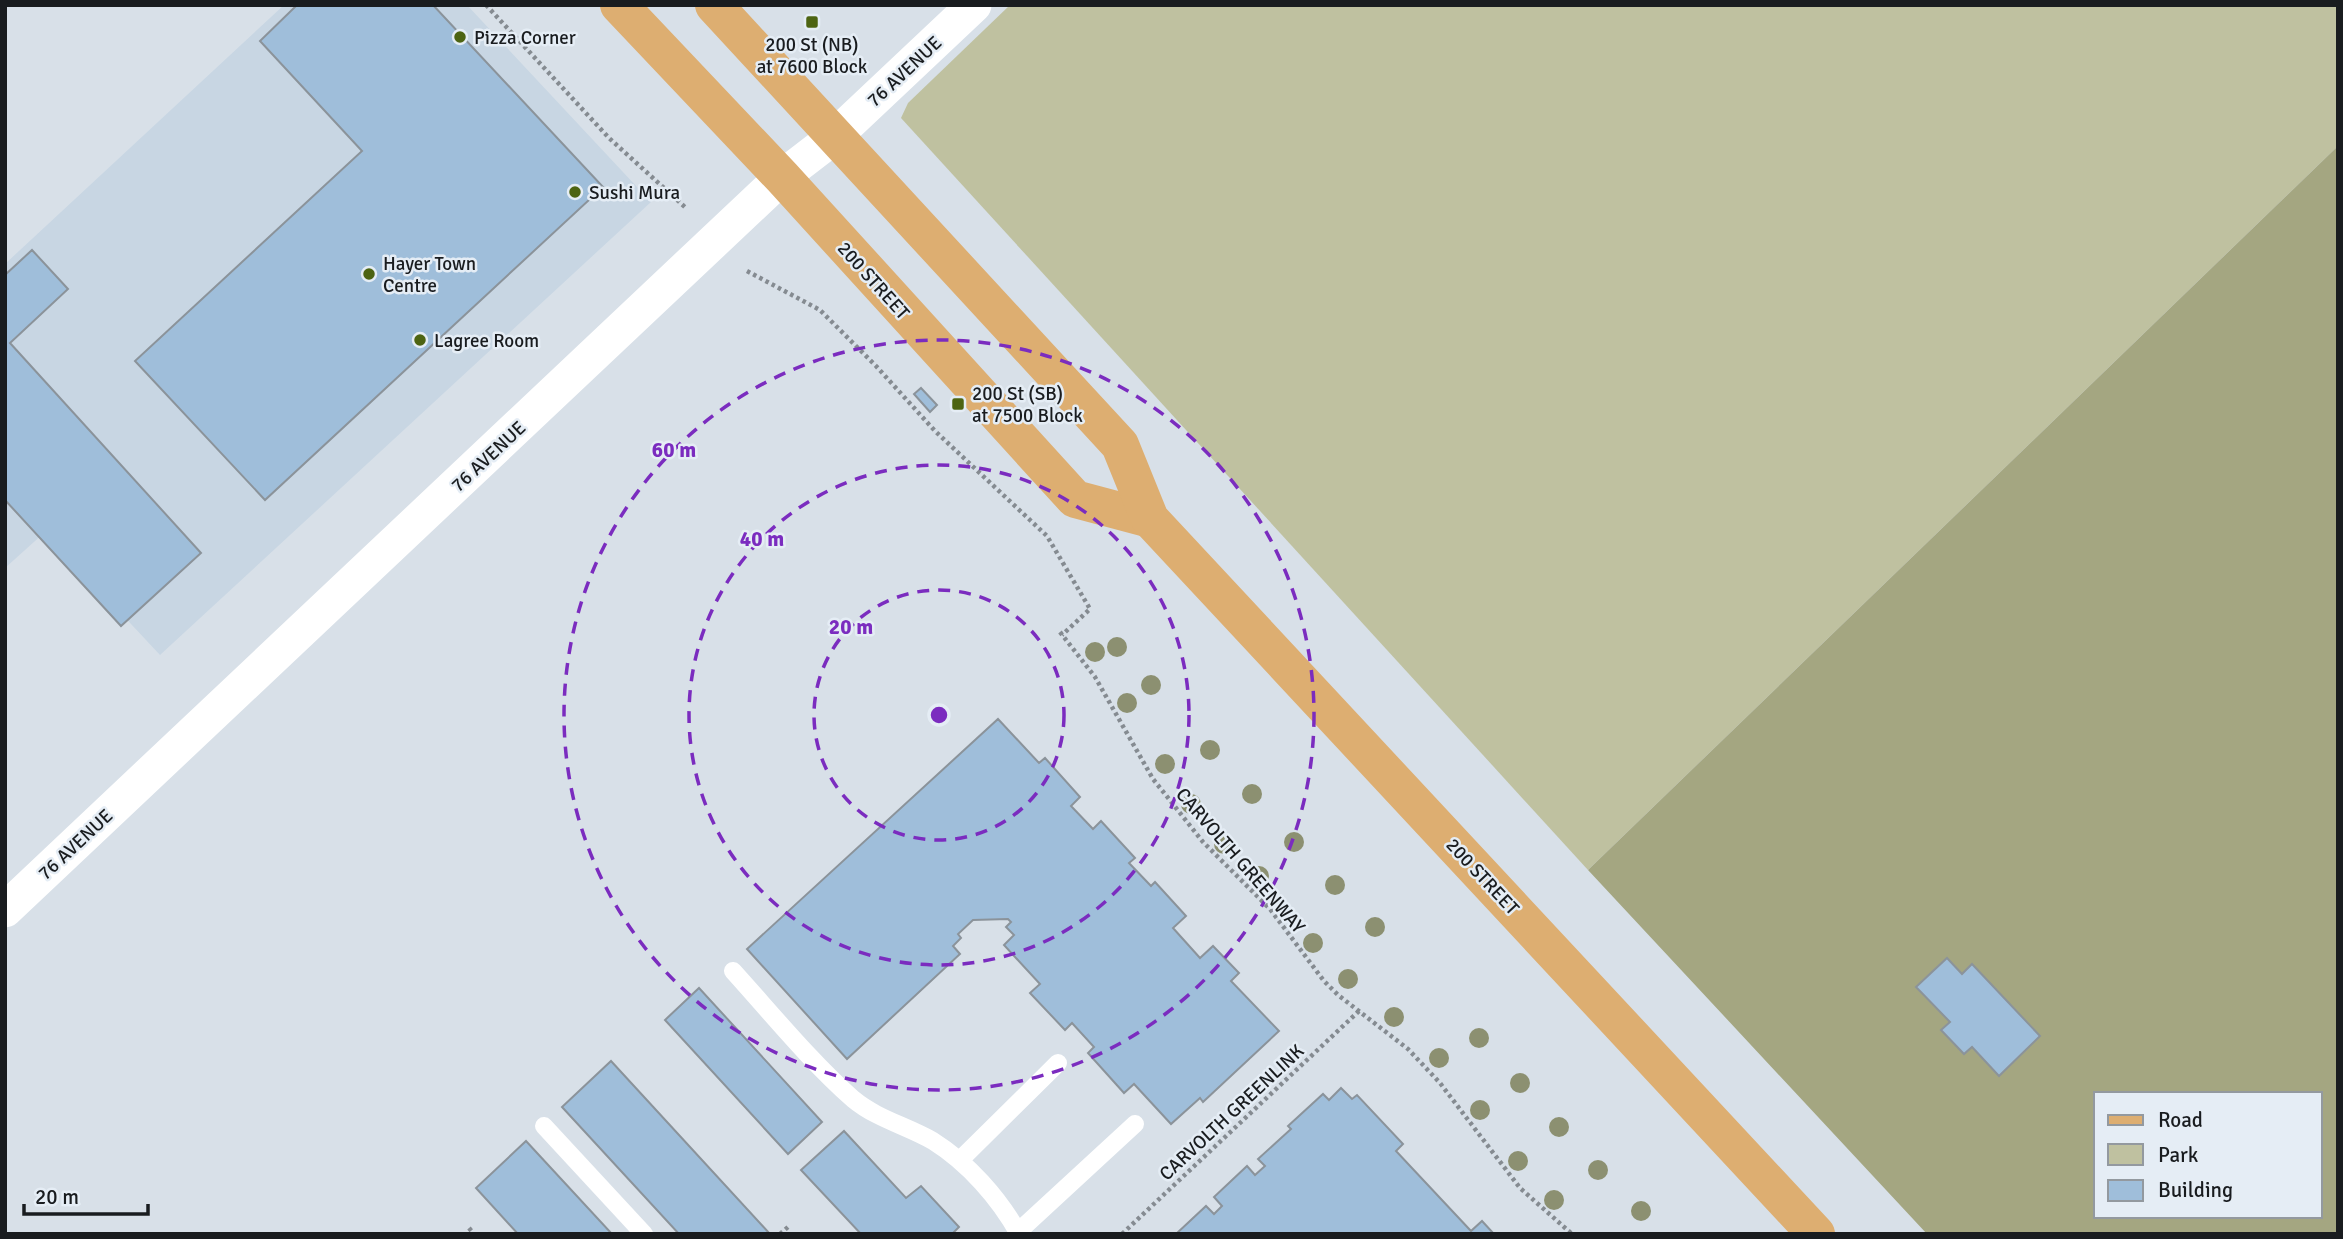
<svg xmlns="http://www.w3.org/2000/svg" width="2343" height="1239" font-family="Signika,sans-serif">
<style>
.built{fill:#c8d6e3}
.green{fill:#bfc1a0}
.forest{fill:#a4a681;fill-rule:evenodd}
.building{fill:#9fbeda;stroke:#8b939a;stroke-width:2}
.lines{fill:none;stroke-linecap:round;stroke-linejoin:round}
.path{stroke:#858b91;stroke-width:4.5;stroke-dasharray:3.5 3.5;stroke-linecap:butt}
.lane{stroke:#fff;stroke-width:18}
.street{stroke:#fff;stroke-width:35}
.primary{stroke:#ddae71;stroke-width:38}
.tree{fill:#8c9071}
.ring{fill:none;stroke:#7b2cbf;stroke-width:3.5;stroke-dasharray:12 9}
.poi-dot{fill:#4d6412;stroke:#e5edf5;stroke-width:2.5}
.labels{text-anchor:middle;stroke-width:5;stroke-linejoin:round;paint-order:stroke}
.poi-label{font-size:19px;fill:#191c1f;stroke:#e5edf5;text-anchor:start}
.street-label{font-size:19px;fill:#191c1f;stroke:#e5edf5}
.centre{fill:#7b2cbf;stroke:#e5edf5;stroke-width:3.5}
.ring-label{font-size:21px;text-anchor:middle;font-weight:bold;fill:#7b2cbf;stroke:#e5edf5;stroke-width:5;stroke-linejoin:round;paint-order:stroke}
</style>
<rect width="100%" height="100%" fill="#d8e0e8"/>
<!-- built -->
<path class="built" d="M284,5H467L651,202L160,655L45,532L5,568V264Z"/>
<!-- green -->
<path class="green" d="M1010,5H2338V146L1588,870L901,118L908,103Z"/>
<!-- forest -->
<path class="forest" d="M2338,146V1234H1927L1588,870ZM2096,1094H2320V1216H2096Z"/>
<!-- building -->
<g class="building">
<path d="M297,5H433L603,187L265,500L135,361L362,151L260,41Z"/>
<path d="M32,250L68,289L10,343L201,553L121,626L5,500V275Z"/>
<path d="M921,388L937,405L930,412L914,394Z"/>
<path d="M998,719L1039,763L1045,758L1080,797L1071,806L1093,829L1101,821L1135,858L1129,863L1151,886L1155,882L1186,916L1173,928L1200,958L1213,946L1239,973L1231,981L1279,1031L1203,1102L1200,1098L1171,1124L1134,1084L1124,1093L1088,1053L1094,1047L1072,1023L1065,1030L1030,993L1040,984L1004,945L1014,935L1006,927L1011,922L1008,919L973,920L958,934L961,938L953,946L960,954L847,1059L747,949Z"/>
<path d="M1947,958L1962,974L1972,964L2040,1036L1999,1076L1972,1047L1964,1054L1941,1030L1950,1022L1916,987Z"/>
<path d="M699,988L822,1122L788,1154L665,1020Z"/>
<path d="M611,1061L770,1234H679L562,1107Z"/>
<path d="M1341,1088L1352,1099L1357,1095L1403,1144L1396,1151L1471,1231L1482,1221L1494,1234H1176L1206,1206L1214,1214L1222,1206L1214,1197L1247,1166L1255,1175L1265,1166L1258,1159L1291,1129L1288,1126L1323,1094L1329,1100Z"/>
<path d="M844,1131L906,1198L921,1186L959,1227L952,1234H861L801,1170Z"/>
<path d="M526,1141L612,1234H518L476,1188Z"/>
</g>
<g class="lines">
<!-- path -->
<g class="path">
<path d="M486,5L609,138L686,208"/>
<path d="M747,271L820,310L876,366L935,431L1047,536L1090,609L1062,635"/>
<path d="M1060,632L1095,677L1153,779L1203,842L1270,909L1324,981L1338,995L1408,1049L1440,1083L1520,1188L1572,1234"/>
<path d="M469,1228L474,1234"/>
<path d="M780,1234L788,1227"/>
<path d="M1122,1234L1359,1011"/>
</g>
<!-- lane -->
<g class="lane">
<path d="M733,971C771,1013 811,1062 853,1099C877,1119 907,1126 933,1141C968,1163 999,1198 1019,1234"/>
<path d="M544,1126L644,1234"/>
<path d="M960,1160L1058,1063"/>
<path d="M1018,1232L1135,1124"/>
</g>
<!-- street -->
<path class="street" d="M5,910L782,177L834,137L974,5"/>
<!-- primary -->
<g class="primary">
<path d="M619,5L782,177L1075,499L1150,519"/>
<path d="M714,5L1120,445L1150,519L1816,1234"/>
</g>
</g>
<!-- trees -->
<g class="tree">
<circle cx="1117" cy="647" r="10"/>
<circle cx="1095" cy="652" r="10"/>
<circle cx="1151" cy="685" r="10"/>
<circle cx="1127" cy="703" r="10"/>
<circle cx="1210" cy="750" r="10"/>
<circle cx="1165" cy="764" r="10"/>
<circle cx="1252" cy="794" r="10"/>
<circle cx="1191" cy="804" r="10"/>
<circle cx="1294" cy="842" r="10"/>
<circle cx="1224" cy="844" r="10"/>
<circle cx="1259" cy="876" r="10"/>
<circle cx="1335" cy="885" r="10"/>
<circle cx="1375" cy="927" r="10"/>
<circle cx="1313" cy="943" r="10"/>
<circle cx="1348" cy="979" r="10"/>
<circle cx="1394" cy="1017" r="10"/>
<circle cx="1479" cy="1038" r="10"/>
<circle cx="1439" cy="1058" r="10"/>
<circle cx="1520" cy="1083" r="10"/>
<circle cx="1480" cy="1110" r="10"/>
<circle cx="1559" cy="1127" r="10"/>
<circle cx="1518" cy="1161" r="10"/>
<circle cx="1598" cy="1170" r="10"/>
<circle cx="1554" cy="1200" r="10"/>
<circle cx="1641" cy="1211" r="10"/>
</g>
<!-- distance rings -->
<g class="ring">
<circle cx="939" cy="715" r="125"/>
<circle cx="939" cy="715" r="250"/>
<circle cx="939" cy="715" r="375"/>
</g>
<!-- markers -->
<g class="poi-dot">
<rect x="805" y="15" width="14" height="14" rx="3.5"/>
<circle cx="460" cy="37" r="7"/>
<circle cx="575" cy="192" r="7"/>
<circle cx="369" cy="274" r="7"/>
<circle cx="420" cy="340" r="7"/>
<rect x="951" y="397" width="14" height="14" rx="3.5"/>
</g>
<g class="labels">
<!-- poi labels -->
<g class="poi-label">
<text x="474" y="44">Pizza Corner</text>
<text x="812" y="51" text-anchor="middle">200 St (NB)<tspan x="812" dy="22">at 7600 Block</tspan></text>
<text x="589" y="199">Sushi Mura</text>
<text x="383" y="270">Hayer Town<tspan x="383" dy="22">Centre</tspan></text>
<text x="434" y="347">Lagree Room</text>
<text x="972" y="400">200 St (SB)<tspan x="972" dy="22">at 7500 Block</tspan></text>
</g>
<!-- street labels -->
<g class="street-label">
<text transform="translate(904 71) rotate(-43)" y="7">76 AVENUE</text>
<text transform="translate(874 280) rotate(48)" y="7">200 STREET</text>
<text transform="translate(488 456) rotate(-43)" y="7">76 AVENUE</text>
<text transform="translate(75 844) rotate(-43)" y="7">76 AVENUE</text>
<text transform="translate(1241 860) rotate(49)" y="7">CARVOLTH GREENWAY</text>
<text transform="translate(1483 876) rotate(47)" y="7">200 STREET</text>
<text transform="translate(1231 1112) rotate(-43)" y="7">CARVOLTH GREENLINK</text>
</g>
</g>
<circle cx="939" cy="715" r="10" class="centre"/>
<g class="ring-label">
<text x="674" y="457">60 m</text>
<text x="762" y="546">40 m</text>
<text x="851" y="634">20 m</text>
</g>
<!-- border -->
<rect width="2343" height="1239" fill="none" stroke="#191c1f" stroke-width="14"/>
<!-- legend -->
<rect x="2094" y="1092" width="228" height="126" fill="#e5edf5" stroke="#93999f" stroke-width="2"/>
<rect x="2108" y="1115" width="35" height="10" fill="#ddae71" stroke="#93999f" stroke-width="2"/>
<text x="2158" y="1127" font-size="21" fill="#191c1f">Road</text>
<rect x="2108" y="1144" width="35" height="21" fill="#bfc1a0" stroke="#93999f" stroke-width="2"/>
<text x="2158" y="1162" font-size="21" fill="#191c1f">Park</text>
<rect x="2108" y="1180" width="35" height="21" fill="#9fbeda" stroke="#93999f" stroke-width="2"/>
<text x="2158" y="1197" font-size="21" fill="#191c1f">Building</text>
<!-- scale -->
<path d="M24 1204v10h124v-10" fill="none" stroke="#191c1f" stroke-width="3.5"/>
<text x="35" y="1204" font-size="21" fill="#191c1f" stroke="#e5edf5" stroke-width="5" paint-order="stroke">20 m</text>
</svg>
